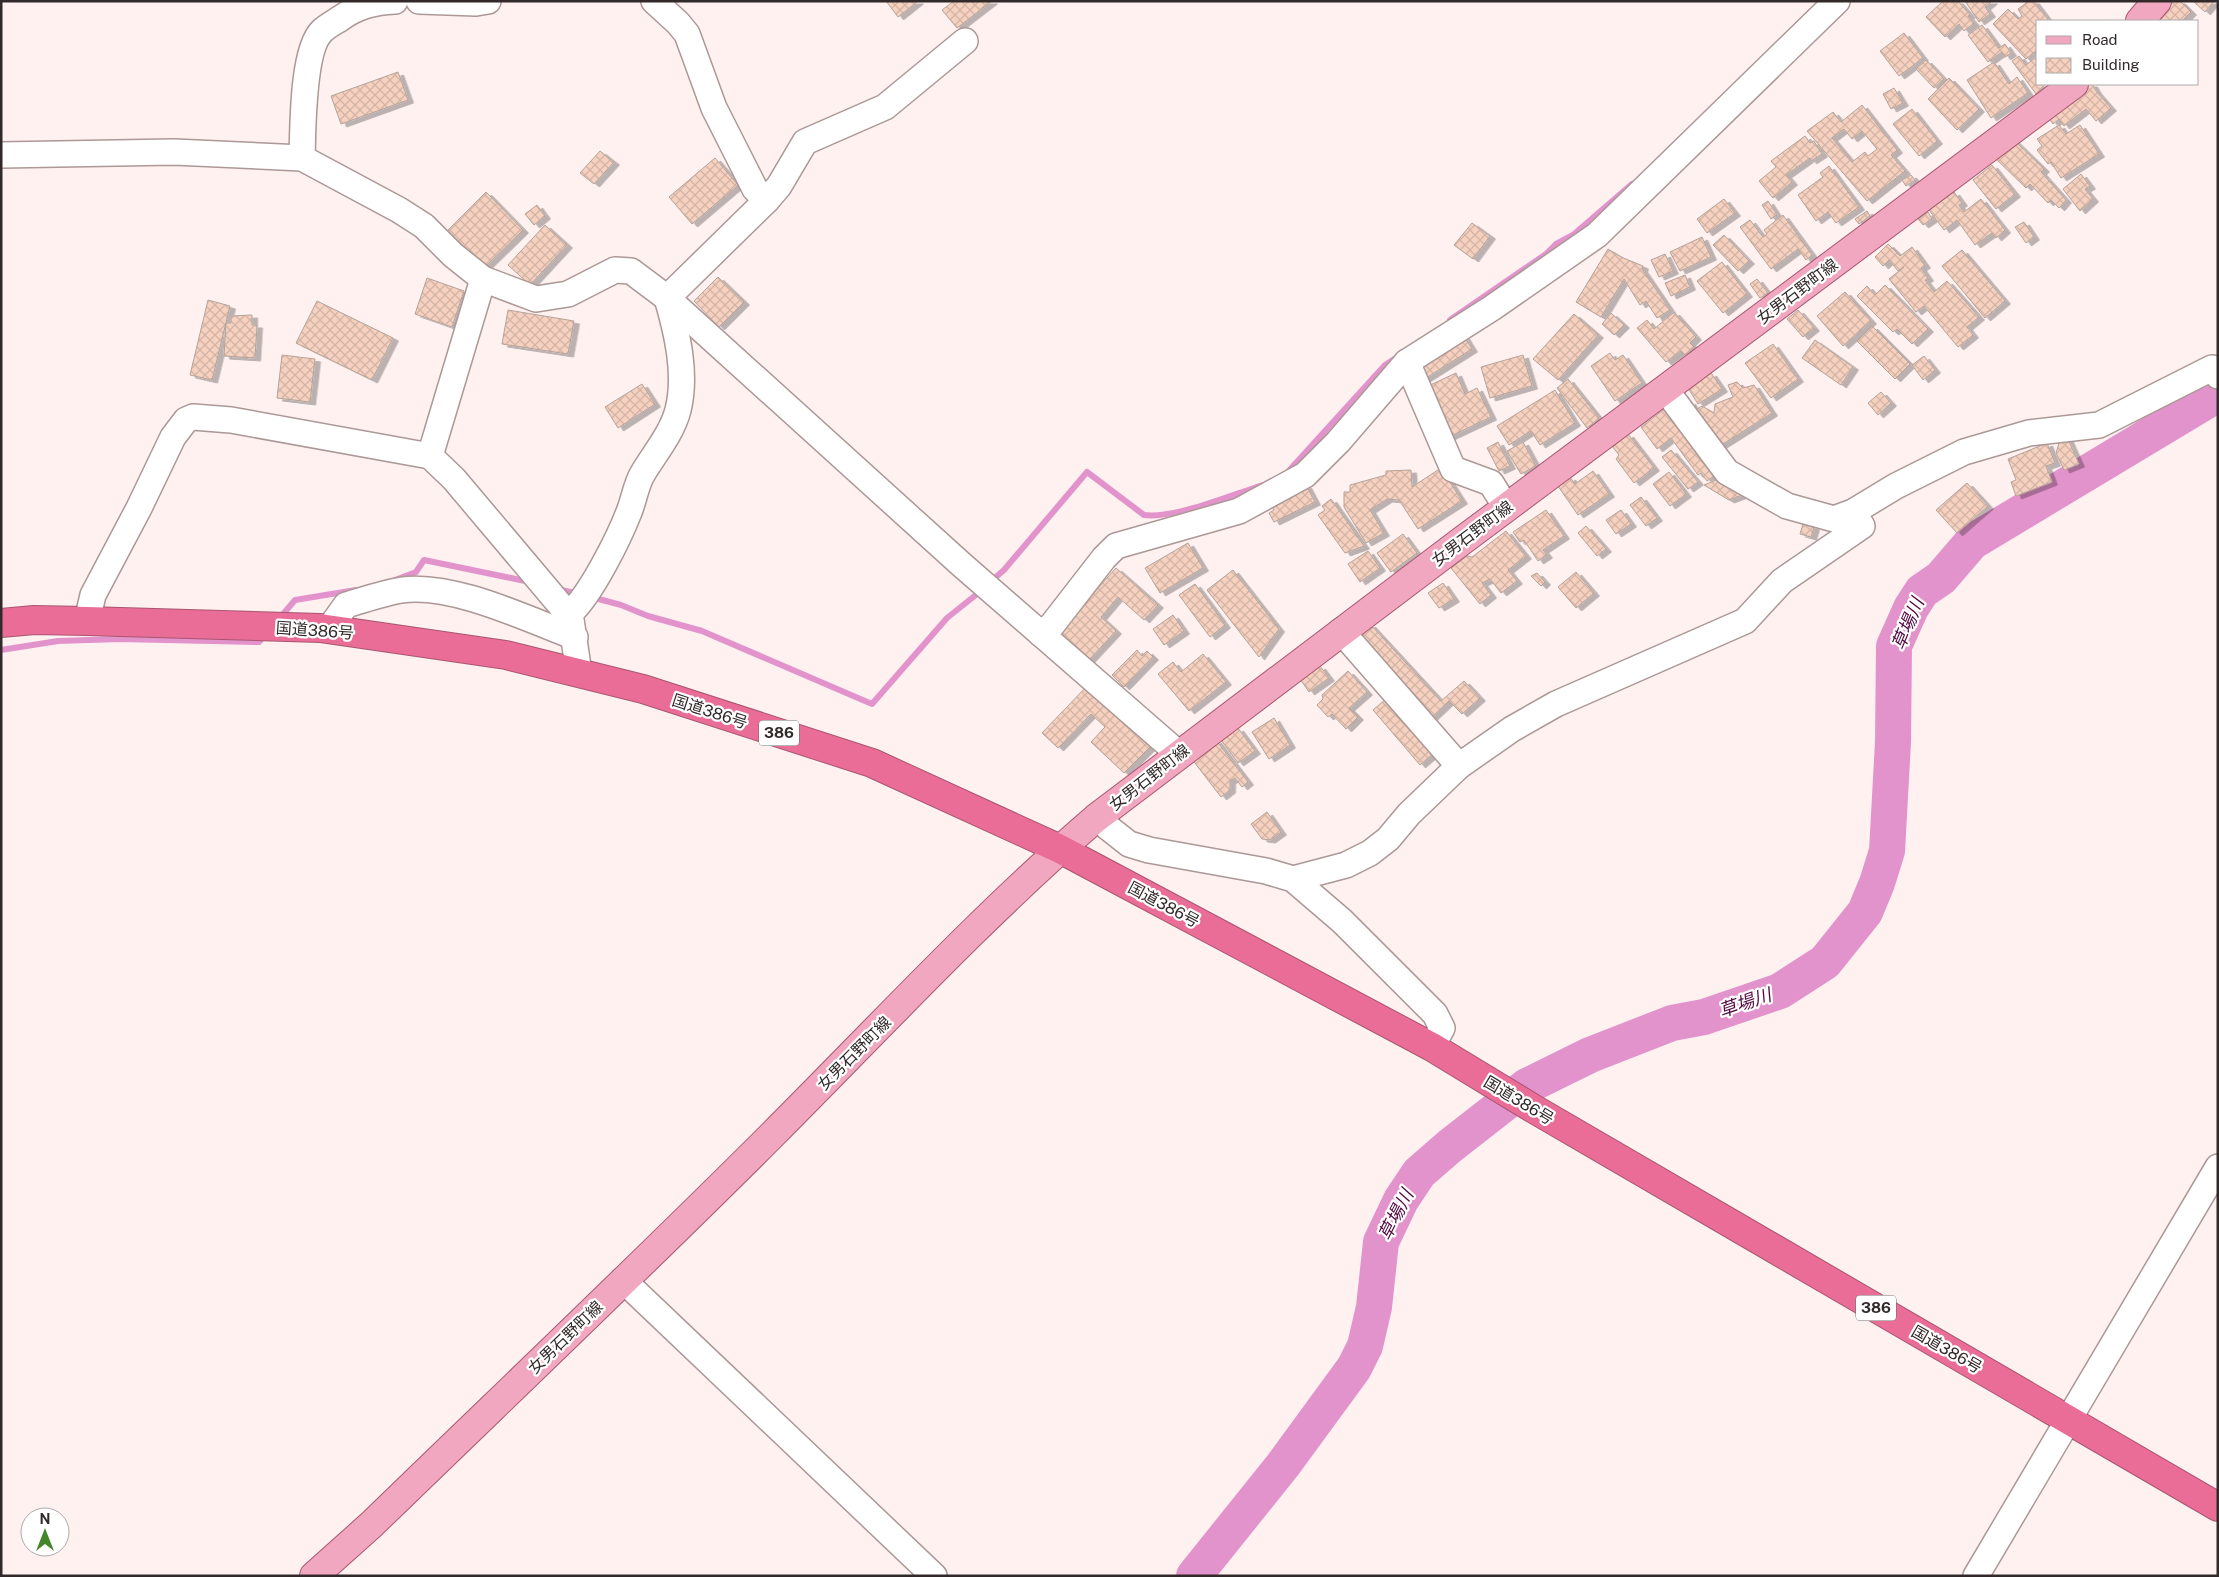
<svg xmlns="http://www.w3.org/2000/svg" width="2219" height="1577" font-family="'Public Sans','Noto Sans JP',sans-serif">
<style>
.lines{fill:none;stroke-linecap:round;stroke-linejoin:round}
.stream{stroke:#e393cc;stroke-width:6}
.river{stroke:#e393cc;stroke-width:36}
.building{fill:url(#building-cross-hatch);stroke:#b4a39a;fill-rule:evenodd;filter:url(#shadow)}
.minor-casing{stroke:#ac9896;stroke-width:28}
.major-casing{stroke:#a95671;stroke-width:30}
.highway-casing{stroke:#a95671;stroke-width:30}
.minor{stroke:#fff;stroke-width:25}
.major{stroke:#f2a7c1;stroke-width:28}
.highway{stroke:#e96d97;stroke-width:28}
.labels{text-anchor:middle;stroke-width:4.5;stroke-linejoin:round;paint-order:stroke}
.shield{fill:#fff;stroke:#706a6a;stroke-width:1}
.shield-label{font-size:15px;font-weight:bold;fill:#322a2a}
.street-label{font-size:16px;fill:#322a2a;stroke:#fff}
.water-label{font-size:18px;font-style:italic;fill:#510842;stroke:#fff}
</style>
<defs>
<pattern id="building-cross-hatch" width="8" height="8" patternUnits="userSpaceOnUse" patternTransform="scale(1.25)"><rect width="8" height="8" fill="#f6d1bf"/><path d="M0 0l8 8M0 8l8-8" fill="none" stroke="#d3b4a4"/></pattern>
<filter id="shadow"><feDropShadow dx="5.5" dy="3" stdDeviation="0" flood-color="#0004"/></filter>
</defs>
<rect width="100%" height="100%" fill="#fef1f0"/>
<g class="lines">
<!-- stream -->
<g class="stream">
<path d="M1450,320L1546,254L1556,244L1573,235L1632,184"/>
<path d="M1285,475L1385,365L1399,356"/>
<path d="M395,580L416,572L424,560L530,582"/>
<path d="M989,583L1004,570L1087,472L1144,515C1175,519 1231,495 1263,485"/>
<path d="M557,589L579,594"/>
<path d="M591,597L621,605L648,616L702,631L872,704L947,618L982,590"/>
<path d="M279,619L295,600L356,590"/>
<path d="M1,650L58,641L119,639L259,642L266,634"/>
</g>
<!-- river -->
<path class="river" d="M1194,1576L1283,1465L1354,1368L1365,1346L1374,1307L1381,1242L1401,1200L1419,1173L1450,1146L1527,1086L1590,1055L1672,1023L1704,1017L1780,991L1825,962L1865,912L1877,883L1887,851L1893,742L1894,646L1911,608L1922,591L1941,578L1972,542L2218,394"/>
</g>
<!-- building -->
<g class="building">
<path d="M886,1H918L898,17Z"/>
<path d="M954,1H992L957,28L942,10Z"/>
<path d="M1943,1H1958L1970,15L1968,16L1974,23L1964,31L1959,24L1945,37L1926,17Z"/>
<path d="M1965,1H1992L1985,7L1990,14L1979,22Z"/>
<path d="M2029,1H2034L2049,21H2038V49L2026,59L1993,24L2008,9L2018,19L2022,16L2018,9Z"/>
<path d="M2168,1H2180L2191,12L2182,21H2155Z"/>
<path d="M2193,1H2214L2205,12Z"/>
<path d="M1982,25L1999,48L2005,44L2011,53L2005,57L2002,52L1988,62L1968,35Z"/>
<path d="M1904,33L1923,58L1899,76L1880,51Z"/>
<path d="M2019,56L2026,65L2035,58L2038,62V84H2045L2036,94L2012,61Z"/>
<path d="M1926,60L1944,79L1934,88L1916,69Z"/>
<path d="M1994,62L2009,84L2017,77L2028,93L1991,118L1967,80Z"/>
<path d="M398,72L408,100L341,124L331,96Z"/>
<path d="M1949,78L1979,109L1957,130L1928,99Z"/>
<path d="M2088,84H2092L2096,91L2111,108L2096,121L2086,109L2064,126L2059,119L2053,124L2047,115Z"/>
<path d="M1894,88L1903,103L1891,109L1883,94Z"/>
<path d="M1862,105L1897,150L1891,155L1905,171L1867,201L1807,131L1833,112L1841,122ZM1844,129L1852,139L1862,131L1877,149L1868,156L1865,152L1852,162L1832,138Z"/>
<path d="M1912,109L1937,141L1919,156L1893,124Z"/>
<path d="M2059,125L2066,134L2080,125L2099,154L2061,178L2051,162L2048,164L2037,150L2042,146L2037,139Z"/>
<path d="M1805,136L1810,143L1814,141L1822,154L1811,161L1810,158L1786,175L1792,182L1773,198L1759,181L1776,167L1771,161Z"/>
<path d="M2014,140L2044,169L2041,172L2066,200L2059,208L2051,200L2048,203L2030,184L2026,188L1995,158Z"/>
<path d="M600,151L614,162L594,184L580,173Z"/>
<path d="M715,158L738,185L692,224L669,197Z"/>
<path d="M1992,165L2015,194L1996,209L1973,180Z"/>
<path d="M1829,166L1859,207L1836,223L1828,212L1816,221L1798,195L1823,177L1820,173Z"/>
<path d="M2081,174L2090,186L2085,189L2093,199L2080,211L2063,189Z"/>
<path d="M1911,175L1915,180L1906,186L1902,180Z"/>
<path d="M486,192L523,230L480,272L443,235Z"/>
<path d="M1954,192L1962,203L1959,205L1964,212L1981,199L2005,230L1996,238L1992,233L1975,245L1957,220L1944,230L1929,210Z"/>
<path d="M1724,199L1735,213L1707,233L1697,219Z"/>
<path d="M1768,201L1777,215L1771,219L1762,205Z"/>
<path d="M537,205L545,216L534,225L525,214Z"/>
<path d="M1867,211L1870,216L1859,224L1855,219Z"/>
<path d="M1928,212L1932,219L1923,225L1918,219Z"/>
<path d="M1783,215L1812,255L1806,260L1798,249L1771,269L1740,227L1750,220L1763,237L1767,234L1764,230Z"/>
<path d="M2024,222L2034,237L2026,243L2015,227Z"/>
<path d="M1472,223L1490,236L1473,259L1454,245Z"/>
<path d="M545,225L567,245L530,285L508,265Z"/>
<path d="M1724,235L1749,261L1738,271L1713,245Z"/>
<path d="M1702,237L1711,257L1680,271L1670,252Z"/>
<path d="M1888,244L1900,256L1912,247L1925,265L1921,268L1928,278L1925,280L1934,292L1947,281L1979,317L1967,327L1973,335L1958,347L1924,306L1916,312L1889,279L1904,267L1898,271L1889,260L1883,266L1875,257Z"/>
<path d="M1608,249L1621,257L1643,266L1642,269L1670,310L1657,318L1646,301L1640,305L1624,279L1601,317L1576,302Z"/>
<path d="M1962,250L2005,301L1985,318L1942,266Z"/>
<path d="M1665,254L1673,271L1659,277L1651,260Z"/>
<path d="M1722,262L1747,294L1723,313L1697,281Z"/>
<path d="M1685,275L1690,287L1671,296L1665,283Z"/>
<path d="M718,277L744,302L719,327L694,301Z"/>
<path d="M427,278L464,291L452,327L415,314Z"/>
<path d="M1757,279L1768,293L1760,298L1750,284Z"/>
<path d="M1885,285L1928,329L1912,344L1897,329L1893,332L1857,296L1867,286L1875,295Z"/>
<path d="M1845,292L1871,321L1843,346L1817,316Z"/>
<path d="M208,300L230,306L212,380L190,375Z"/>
<path d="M317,301L393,338L372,380L296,343Z"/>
<path d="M508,310L574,321L568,354L502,344Z"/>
<path d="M1798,310L1814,328L1803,337L1787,319Z"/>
<path d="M1674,312L1696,337L1690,343L1694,347L1685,355L1681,351L1666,362L1637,328L1647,320L1654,329Z"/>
<path d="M1611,313L1624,325L1614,335L1602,324Z"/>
<path d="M1574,314L1598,335L1558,380L1533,359Z"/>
<path d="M252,315V325H257L255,358L224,356L226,323H231V316Z"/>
<path d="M1872,326L1910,364L1895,379L1857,341Z"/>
<path d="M1464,336L1472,349L1423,380L1415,367Z"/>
<path d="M1815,340L1853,367L1841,385L1802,358Z"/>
<path d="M1773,344L1798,379L1771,398L1745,363Z"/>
<path d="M1610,353L1615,360L1623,355L1642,383L1615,401L1591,366Z"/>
<path d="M282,355L315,359L310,402L277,398Z"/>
<path d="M1523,355L1532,386L1490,398L1481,367Z"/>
<path d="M1924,356L1935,370L1923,380L1912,365Z"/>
<path d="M1456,373L1465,394L1477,388L1491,417L1449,437L1426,387Z"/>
<path d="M1711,373L1722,389L1698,404L1688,388Z"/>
<path d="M1568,379L1599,418L1587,428L1557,388Z"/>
<path d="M1737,382L1743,388L1754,385L1772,413L1712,451L1685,408L1690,401L1695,410L1702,406L1714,413L1715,404L1733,397L1728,385Z"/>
<path d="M642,384L655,404L618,428L605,407Z"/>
<path d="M1555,390L1575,423L1540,445L1531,431L1509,445L1497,426Z"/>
<path d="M1881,392L1891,403L1878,415L1868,403Z"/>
<path d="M1667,407L1717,474L1707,481L1701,473L1698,475L1671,438L1657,449L1641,427Z"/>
<path d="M1628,434L1654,468L1634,483L1616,459L1619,455L1612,446Z"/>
<path d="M2067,437L2079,464L2064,470L2056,453L2060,440Z"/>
<path d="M1498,442L1510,466L1499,471L1487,448Z"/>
<path d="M1523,442L1536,466L1521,474L1507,451Z"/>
<path d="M2047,443L2055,463L2046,466L2052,482L2016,496L2011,482L2016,480L2008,459Z"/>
<path d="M1671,450L1698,482L1688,489L1662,457Z"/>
<path d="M1441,468L1462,501L1418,529L1399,500L1387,499L1370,510L1384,533L1366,543L1344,507V492H1350V485L1386,475V471L1411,470L1412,487Z"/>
<path d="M1593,471L1609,494L1578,515L1558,486L1570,477L1575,484Z"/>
<path d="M1669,472L1686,494L1670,506L1653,484Z"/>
<path d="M1716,480L1742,495L1729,500L1704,485Z"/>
<path d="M1967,483L1988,506L1957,533L1936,510Z"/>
<path d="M1306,485L1315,502L1274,522L1269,513L1274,510L1270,503Z"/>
<path d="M1641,497L1657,518L1646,526L1630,505Z"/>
<path d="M1331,499L1364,546L1345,553L1318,515L1325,510L1322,506Z"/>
<path d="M1546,510L1564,536L1543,550L1547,555L1538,561L1524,540L1520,542L1513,532Z"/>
<path d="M1621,510L1631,524L1616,534L1606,520Z"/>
<path d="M1803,524L1814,527L1811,537L1800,534Z"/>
<path d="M1586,526L1606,549L1597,556L1578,533Z"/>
<path d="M1506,531L1526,556L1508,570L1517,581L1501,593L1490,579L1482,583L1491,595L1480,604L1451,568L1467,556L1472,557Z"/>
<path d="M1403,534L1417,553L1391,572L1377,553Z"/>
<path d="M1188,543L1203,568L1160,593L1145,568Z"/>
<path d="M1368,551L1380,568L1360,582L1348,564Z"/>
<path d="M1116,568L1158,605L1144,620L1118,597L1101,617L1116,631L1087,662L1056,635Z"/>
<path d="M1233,570L1279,629L1259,657L1207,590Z"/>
<path d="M1576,572L1594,593L1576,608L1558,587Z"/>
<path d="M1537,573L1545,582L1541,586L1531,576Z"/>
<path d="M1443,583L1454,599L1439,608L1428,593Z"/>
<path d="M1195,584L1225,625L1210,637L1179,595Z"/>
<path d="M1173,615L1184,631L1164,645L1153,629Z"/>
<path d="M1370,624L1441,701L1464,681L1480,698L1462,714L1449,701L1429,720L1355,638Z"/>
<path d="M1137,650L1142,656L1147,651L1153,657L1124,687L1112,675Z"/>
<path d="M1203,654L1226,682L1189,711L1158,674L1173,662L1181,672Z"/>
<path d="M1320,666L1329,678L1309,692L1300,679Z"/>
<path d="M1348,671L1367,692L1349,708L1358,717L1346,729L1332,714L1328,717L1317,705L1323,699L1322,695Z"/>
<path d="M1087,686L1151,746L1124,773L1091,742L1105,727L1091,714L1058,748L1042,733Z"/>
<path d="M1387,698L1435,752L1420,765L1373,710Z"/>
<path d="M1274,718L1290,745L1269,759L1252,732Z"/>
<path d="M1238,728L1255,751L1238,763L1221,740Z"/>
<path d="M1216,740L1248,782L1242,787L1235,778L1230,781V790L1221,797L1191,758Z"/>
<path d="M1267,812L1281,832L1270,840L1262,839L1251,824Z"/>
</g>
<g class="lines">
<defs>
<g id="minor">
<path d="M419,1L476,3L488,1"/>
<path d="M654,1L678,23L687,34L714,108L755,189L767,200"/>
<path d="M1,155L174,152L302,158L399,210L424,226L453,255L483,279L536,299L568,294L615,270L631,271L667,298L962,565L1179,754"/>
<path d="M302,158C303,130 302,50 322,31C327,26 335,22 341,18C358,6 374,2 395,1"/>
<path d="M667,298L767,200L779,186L805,142L885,107L965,41"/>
<path d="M1407,362L1453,469L1491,483L1506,507"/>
<path d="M1665,389L1727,472L1787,506L1834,519L1853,512L1896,486L1964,452L2029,433L2099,425L2212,368L2218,376"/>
<path d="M430,456L454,479L561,606L570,613L579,673"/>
<path d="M570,613C590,596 619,538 629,512C634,500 636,484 643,473C655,453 672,433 678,410C687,374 677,332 667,298"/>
<path d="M87,621L93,595L139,508L173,437L186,420L193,417L231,420L430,456L483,279"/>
<path d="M329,629L346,605C364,600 383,593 402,590C453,583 527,619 575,637"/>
<path d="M1341,631L1459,766"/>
<path d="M1041,634L1052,625L1104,558L1116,546L1239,511L1305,475L1338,442L1407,362L1492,308L1597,235L1837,1"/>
<path d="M1096,818L1129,844L1149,850L1266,871L1293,879L1342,921L1435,1014L1442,1028L1432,1047"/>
<path d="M1293,879L1346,865L1370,853L1388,839L1409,814L1459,766L1512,729L1556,704L1745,621L1782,581L1862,526L1853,512"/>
<path d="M623,1280L934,1576"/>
<path d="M1976,1576L2218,1167"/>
</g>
<g id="major">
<path d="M2140,21L2157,1"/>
<path d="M314,1576L372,1524C506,1394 641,1266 773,1134C879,1028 982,916 1096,818L1463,540L2074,84"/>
</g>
<path id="highway" d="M1,623L34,620L87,621L320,628L506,655L643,689L872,763L1060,849L1432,1047L1534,1109L2218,1507"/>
</defs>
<!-- minor casing -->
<use href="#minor" class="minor-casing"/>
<!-- major casing -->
<use href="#major" class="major-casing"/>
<!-- highway casing -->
<use href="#highway" class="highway-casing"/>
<!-- minor -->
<use href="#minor" class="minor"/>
<!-- major -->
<use href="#major" class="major"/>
<!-- highway -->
<use href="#highway" class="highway"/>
</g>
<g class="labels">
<!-- shield labels -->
<g class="shield">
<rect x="759" y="720.5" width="40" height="25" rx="4"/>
<rect x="1856" y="1295.5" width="40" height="25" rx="4"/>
</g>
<g class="shield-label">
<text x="779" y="738">386</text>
<text x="1876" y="1313">386</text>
</g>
<!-- street labels -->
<g class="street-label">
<text transform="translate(1797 291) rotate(-37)" y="6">女男石野町線</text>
<text transform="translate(1472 533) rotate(-37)" y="6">女男石野町線</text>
<text transform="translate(315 630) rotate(4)" y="6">国道386号</text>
<text transform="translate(710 711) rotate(18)" y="6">国道386号</text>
<text transform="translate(1149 777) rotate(-38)" y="6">女男石野町線</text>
<text transform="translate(1164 904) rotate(28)" y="6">国道386号</text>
<text transform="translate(854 1053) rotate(-45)" y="6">女男石野町線</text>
<text transform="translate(1519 1100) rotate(31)" y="6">国道386号</text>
<text transform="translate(565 1337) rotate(-44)" y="6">女男石野町線</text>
<text transform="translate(1947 1349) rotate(30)" y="6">国道386号</text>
</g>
<!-- water labels -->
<g class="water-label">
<text transform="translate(1908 624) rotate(-67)" y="6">草場川</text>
<text transform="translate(1745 1003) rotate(-19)" y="6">草場川</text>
<text transform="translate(1396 1215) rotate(-63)" y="6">草場川</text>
</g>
</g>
<!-- border -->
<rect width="2219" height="1577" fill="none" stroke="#322a2a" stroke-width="5"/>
<!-- legend -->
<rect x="2036" y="20" width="162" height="65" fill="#ffffff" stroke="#adaaaa"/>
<rect x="2046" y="36" width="25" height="8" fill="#f2a7c1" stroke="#adaaaa"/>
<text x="2082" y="45" font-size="15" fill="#322a2a">Road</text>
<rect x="2046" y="58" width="25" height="15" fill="url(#building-cross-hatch)" stroke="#adaaaa"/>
<text x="2082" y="70" font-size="15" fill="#322a2a">Building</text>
<!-- north arrow -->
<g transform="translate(45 1532)"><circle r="24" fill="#ffffff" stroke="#adaaaa"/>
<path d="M0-4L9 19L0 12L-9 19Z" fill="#44872a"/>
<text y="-8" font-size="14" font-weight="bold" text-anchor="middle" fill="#322a2a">N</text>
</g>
</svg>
